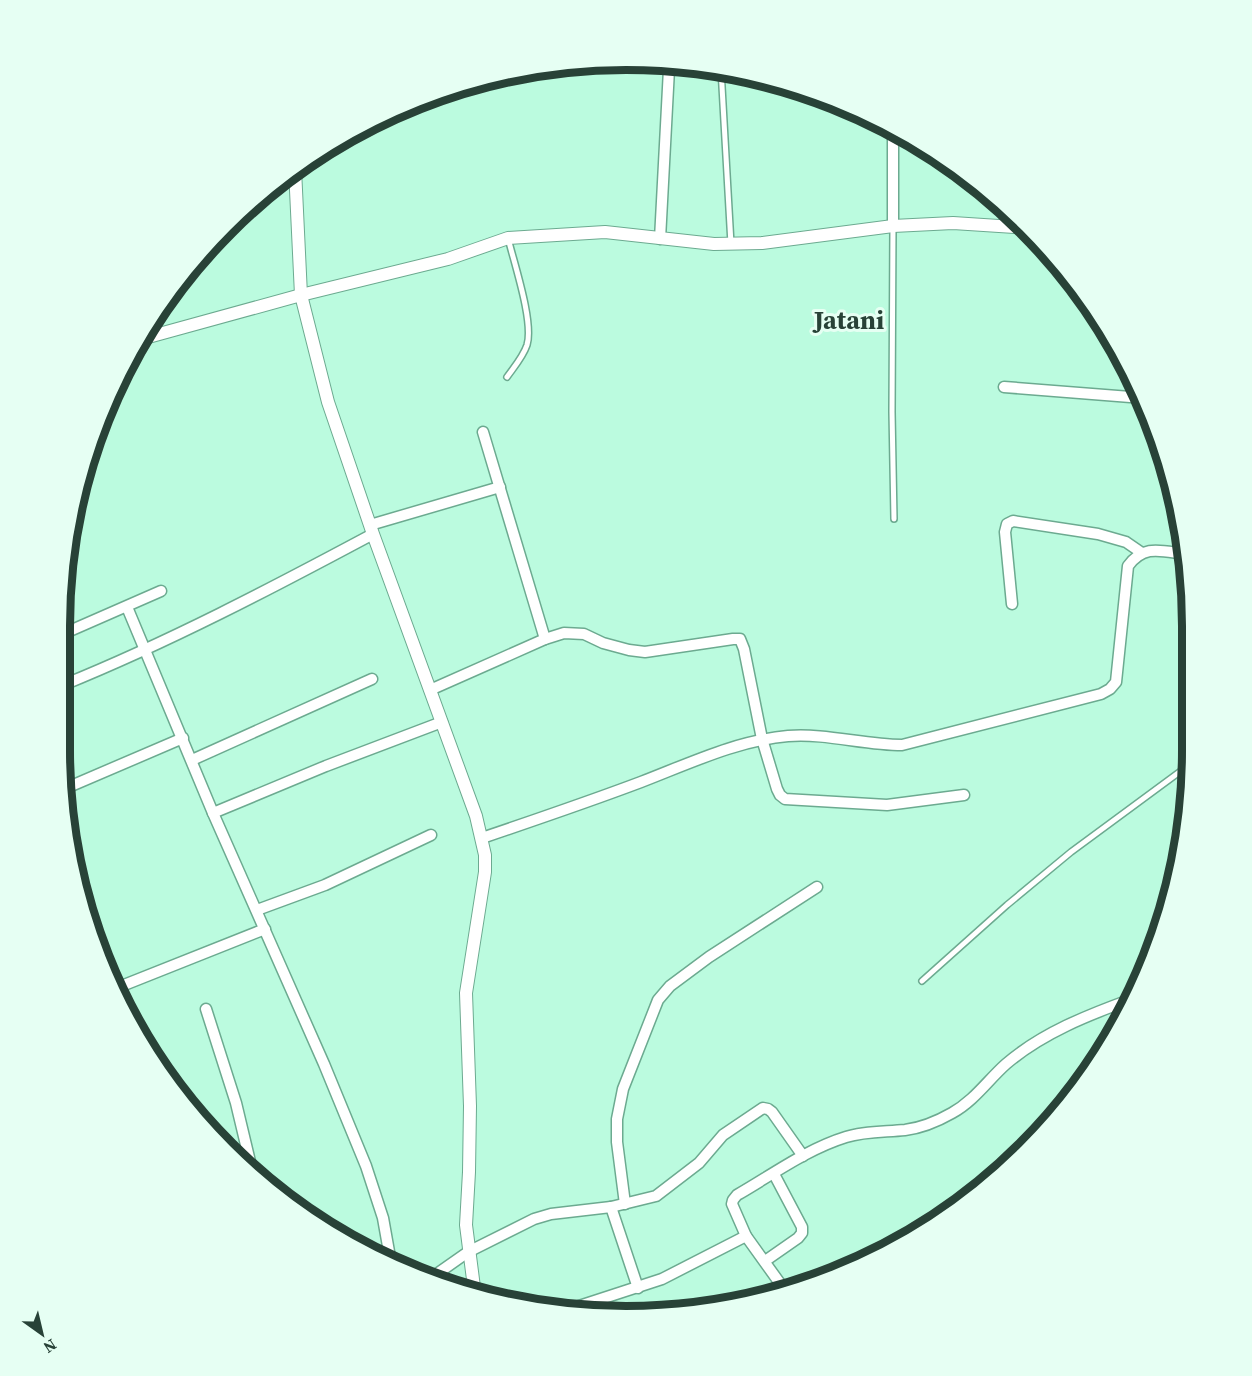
<svg xmlns="http://www.w3.org/2000/svg" width="1252" height="1376" font-family="'Source Serif 4',serif">
<style>
.lines{fill:none;stroke-linecap:round;stroke-linejoin:round}
.service-casing{stroke:#6caa90;stroke-width:8}
.minor-casing{stroke:#6caa90;stroke-width:13}
.tertiary-casing{stroke:#6caa90;stroke-width:14}
.service{stroke:#fff;stroke-width:5}
.minor{stroke:#fff;stroke-width:10}
.tertiary{stroke:#fff;stroke-width:12}
.labels{text-anchor:middle;stroke-width:6;stroke-linejoin:round;paint-order:stroke}
.district-label{font-size:26px;font-weight:bold;fill:#284237;stroke:#e6fff3}
.rim{fill:none;stroke:#284237;stroke-width:8}
</style>
<rect width="100%" height="100%" fill="#bbfbdf"/>
<g class="lines">
<defs>
<g id="service">
<path d="M721,69L731,244"/>
<path d="M893,227L892,412L894,519"/>
<path d="M507,377C514,367 523,357 527,345C534,322 514,263 508,238"/>
<path d="M922,981L1007,905L1071,852L1189,765"/>
</g>
<g id="minor">
<path d="M893,226V130"/>
<path d="M660,239L669,69"/>
<path d="M1004,387L1143,398"/>
<path d="M483,432L545,639"/>
<path d="M370,525L500,487"/>
<path d="M1012,604L1005,532L1007,524L1013,521L1098,534L1126,542L1142,553"/>
<path d="M127,607L213,813L324,1064L366,1166L383,1218L391,1263"/>
<path d="M65,633L161,591"/>
<path d="M63,685C169,642 272,588 373,534"/>
<path d="M430,690L545,639L564,633L584,634L603,643L629,650L645,652L733,639H740L744,649L762,739L777,789L780,795L785,799L887,805L964,795"/>
<path d="M192,760L372,679"/>
<path d="M64,789L183,738"/>
<path d="M213,813L326,766L442,722"/>
<path d="M482,838C535,820 588,802 641,782C688,764 738,740 788,736C826,733 864,745 902,745L1101,694L1110,689L1116,682L1128,566C1144,544 1161,551 1185,554"/>
<path d="M257,910L325,885L431,835"/>
<path d="M92,923L138,1032"/>
<path d="M119,987L265,929"/>
<path d="M206,1009L236,1103L252,1170"/>
<path d="M625,1204L617,1142V1119L623,1089L658,1000L670,986L709,957L817,887"/>
<path d="M611,1207L638,1288"/>
<path d="M765,1261L798,1238L802,1233V1227L774,1174"/>
<path d="M431,1278L468,1252L534,1219L551,1214L611,1207L656,1196L699,1163L723,1135L763,1108L768,1109L772,1112L803,1156"/>
<path d="M784,1289L746,1236L732,1204L733,1200L737,1195C772,1175 807,1149 846,1137C865,1131 885,1132 905,1130C921,1128 938,1121 952,1113C974,1101 988,1080 1006,1064C1042,1033 1088,1015 1132,999"/>
<path d="M570,1309L662,1279L746,1236"/>
</g>
<g id="tertiary">
<path d="M295,169L301,295L328,402L373,534L476,816L485,855V872L466,993L470,1106L469,1172L466,1225L475,1295"/>
<path d="M141,339L301,295L448,259L508,238L605,232L714,244L762,243L893,226L953,223L1028,228"/>
</g>
</defs>
<!-- service casing -->
<use href="#service" class="service-casing"/>
<!-- minor casing -->
<use href="#minor" class="minor-casing"/>
<!-- tertiary casing -->
<use href="#tertiary" class="tertiary-casing"/>
<!-- service -->
<use href="#service" class="service"/>
<!-- minor -->
<use href="#minor" class="minor"/>
<!-- tertiary -->
<use href="#tertiary" class="tertiary"/>
</g>
<g class="labels">
<!-- district labels -->
<g class="district-label">
<text x="849" y="329">Jatani</text>
</g>
</g>
<!-- crop -->
<path d="M0 0H1252V1376H0ZM626 70H626A556 556 0 0 1 1182 626V750A556 556 0 0 1 626 1306H626A556 556 0 0 1 70 750V626A556 556 0 0 1 626 70Z" fill="#e6fff3" fill-rule="evenodd"/>
<path class="rim" d="M626 70H626A556 556 0 0 1 1182 626V750A556 556 0 0 1 626 1306H626A556 556 0 0 1 70 750V626A556 556 0 0 1 626 70Z"/>
<!-- north arrow -->
<g transform="translate(42 1334) rotate(146)" stroke="#e6fff3" stroke-width="4.5" paint-order="stroke">
<path d="M0-4.5L10 22L0 15L-10 22Z" fill="#284237"/>
<text y="-9" font-size="16" font-weight="bold" text-anchor="middle" fill="#284237">N</text>
</g>
</svg>
